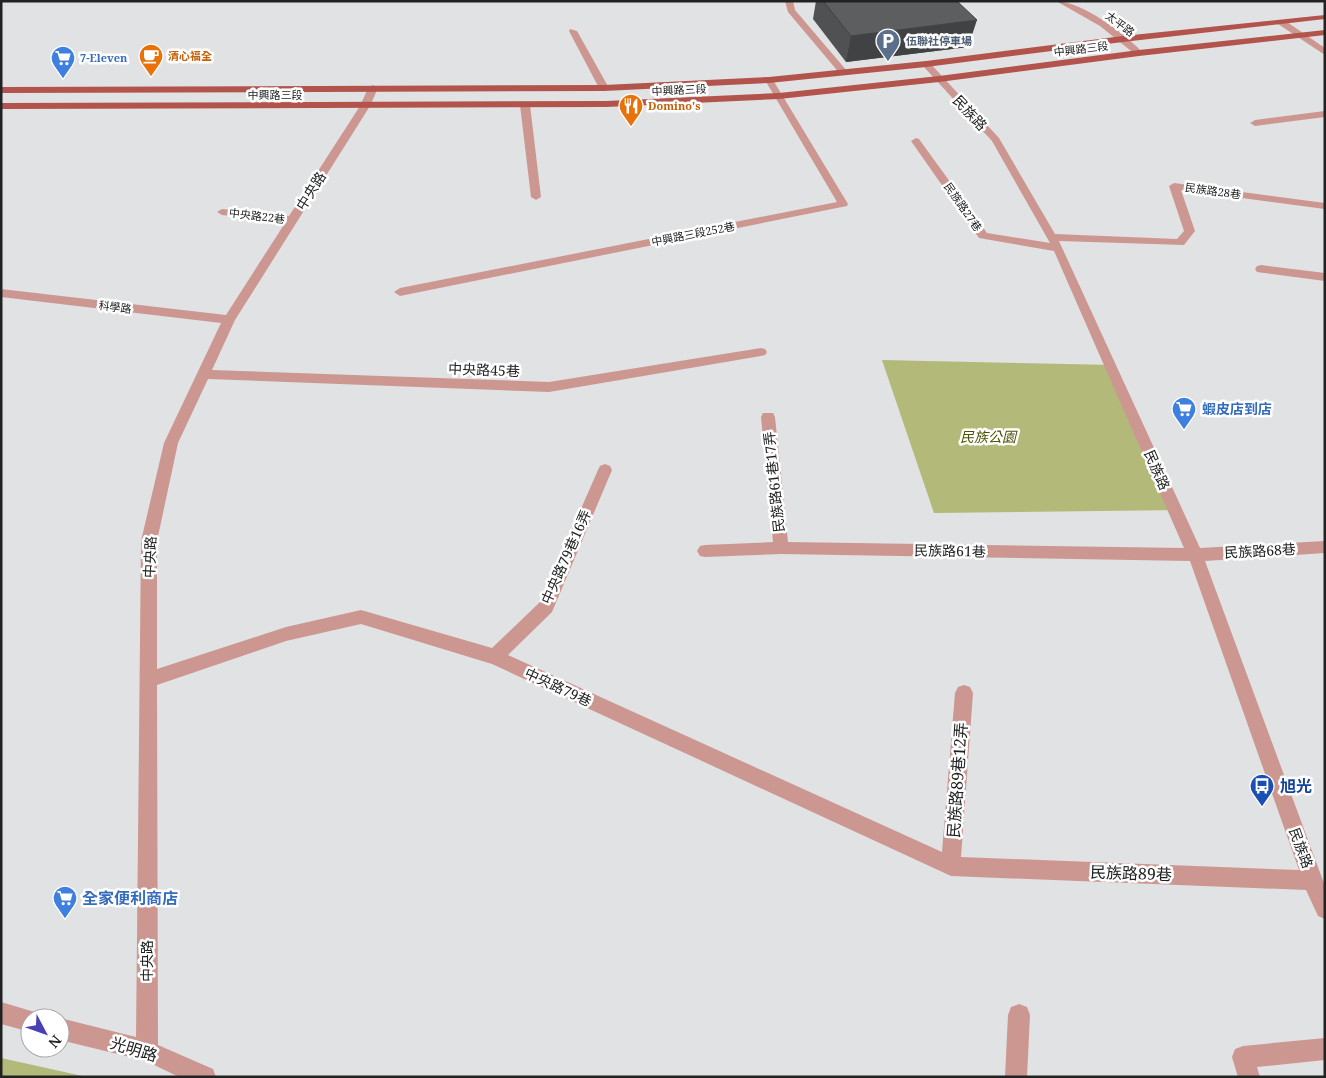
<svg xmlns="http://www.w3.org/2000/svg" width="1326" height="1078" font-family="'Noto Serif','Noto Sans TC',serif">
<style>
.green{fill:#b3b978}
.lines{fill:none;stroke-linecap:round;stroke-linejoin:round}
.minor{fill:#cd9791;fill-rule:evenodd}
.major{fill:#b2534c;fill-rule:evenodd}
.wall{fill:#505153}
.shaded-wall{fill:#414243}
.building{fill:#5d5e60;stroke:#414243}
.labels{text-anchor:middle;stroke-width:5;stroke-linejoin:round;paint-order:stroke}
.far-street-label{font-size:11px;fill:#212222;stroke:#fff}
.far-service-label{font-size:11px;font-weight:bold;fill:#4e5e75;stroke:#fff;text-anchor:start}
.far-food-label{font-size:11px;font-weight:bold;fill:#c56008;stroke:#fff;text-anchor:start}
.far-shop-label{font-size:11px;font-weight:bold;fill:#366cbe;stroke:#fff;text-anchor:start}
.street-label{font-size:14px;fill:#212222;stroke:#fff}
.shop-label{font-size:14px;font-weight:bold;fill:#366cbe;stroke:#fff;text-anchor:start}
.park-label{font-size:14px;font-style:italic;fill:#4d5100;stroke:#fff}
.near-street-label{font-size:16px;fill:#212222;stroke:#fff}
.near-transit-label{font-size:16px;font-weight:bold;fill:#164399;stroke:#fff;text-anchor:start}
.near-shop-label{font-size:16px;font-weight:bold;fill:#366cbe;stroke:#fff;text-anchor:start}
</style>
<rect width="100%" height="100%" fill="#e1e2e4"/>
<!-- green -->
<g class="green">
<path d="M882,360L1115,365L1182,510L934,513Z"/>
<path d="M1,1058L87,1077H1Z"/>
</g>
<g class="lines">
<!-- minor -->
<g class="minor">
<path d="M785,1H793L795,10L847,71V75H841L788,12Z"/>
<path d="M1056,1C1081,1 1126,34 1143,53L1136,55L1100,26Z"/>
<path d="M1278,20H1284L1325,48V55L1278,24Z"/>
<path d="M570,29L577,31L609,88L607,90H601L599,88L569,31Z"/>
<path d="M926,61L929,62L999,138L1055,234L1177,239L1184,231L1169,186L1174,183L1325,203V209L1181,190L1195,231L1184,245L1059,241L1200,548L1325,541V553L1205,561L1325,886V919L1318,916L1306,890L951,876L492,664L361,624L286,641L157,685L158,1045L213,1069L216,1077H179L146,1061L60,1040V1018L136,1037L141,541L164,443L221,323L1,297V289L226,315L285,223L222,215L217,212L222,209L289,216L360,106L368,88L373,85L378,88L370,106L235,320L212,370L549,382L761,348L765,349L767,352L765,355L761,356L549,392L208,379L178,443L157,541V669L286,627L361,610L492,648L540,602L598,470L600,466L605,464L610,466L612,470L552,612L508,655L942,852L955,693L958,687L964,685L970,687L973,693L961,857L1299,870L1190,561L781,554L705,557L700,556L697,551L700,546L705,545L773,542L761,417L763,413H773L775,417L788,542L1184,548L1054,251L979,238L911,141L916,138L919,139L987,233L1050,243L992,141L923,66V62Z"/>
<path d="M769,77L773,80L848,204L847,206L400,296L394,292L400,288L837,202L765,80Z"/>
<path d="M525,102L530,105L541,197L536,200L531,197L520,105Z"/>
<path d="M1325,111V117L1255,126L1250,123L1255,120Z"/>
<path d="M1261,265L1325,273V281L1257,272L1255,269L1257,266Z"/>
<path d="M1,1002L38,1013L39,1018H30V1032L1,1024Z"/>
<path d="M1019,1004L1027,1007L1030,1015L1027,1077H1005L1008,1015L1011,1007Z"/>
<path d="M1325,1038V1060L1257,1067L1260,1077H1238L1232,1057L1235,1049L1243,1046Z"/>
</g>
<!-- major -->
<g class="major">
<path d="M1325,15V19L1123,42L926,67L769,83L604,91L1,93V87L604,85L769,77L926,61L1123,36Z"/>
<path d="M1325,30V35L1139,56L939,82L779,99L606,107L1,109V103L606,101L779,93L939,76L1139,50Z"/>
</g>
</g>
<!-- wall -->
<path class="wall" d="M816,1H957L968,47L846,62L813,19Z"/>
<!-- shaded-wall -->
<path class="shaded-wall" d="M977,20L968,47L846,62L851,36Z"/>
<!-- building -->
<path class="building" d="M823,1H957L977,20L851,36Z"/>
<!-- icons -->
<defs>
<symbol id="parking-pin" viewBox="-11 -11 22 30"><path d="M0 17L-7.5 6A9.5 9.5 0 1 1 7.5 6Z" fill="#5c6f8a" stroke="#fff"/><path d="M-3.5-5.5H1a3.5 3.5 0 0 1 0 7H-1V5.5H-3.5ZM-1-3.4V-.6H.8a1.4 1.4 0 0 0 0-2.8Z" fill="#fff"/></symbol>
<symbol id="cafe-pin" viewBox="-11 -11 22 30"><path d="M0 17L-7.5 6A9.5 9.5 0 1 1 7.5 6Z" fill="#e8710a" stroke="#fff"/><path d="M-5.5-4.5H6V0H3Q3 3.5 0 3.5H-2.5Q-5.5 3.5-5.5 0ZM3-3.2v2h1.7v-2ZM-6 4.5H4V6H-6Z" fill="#fff"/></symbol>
<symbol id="supermarket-pin" viewBox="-11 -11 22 30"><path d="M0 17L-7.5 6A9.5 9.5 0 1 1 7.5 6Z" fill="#3f7fe0" stroke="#fff"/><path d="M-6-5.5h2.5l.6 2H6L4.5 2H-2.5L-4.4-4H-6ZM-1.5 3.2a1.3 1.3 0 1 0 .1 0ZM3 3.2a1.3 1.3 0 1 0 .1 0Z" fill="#fff"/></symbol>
<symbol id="restaurant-pin" viewBox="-11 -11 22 30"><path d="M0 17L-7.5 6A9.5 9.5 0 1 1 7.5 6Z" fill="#e8710a" stroke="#fff"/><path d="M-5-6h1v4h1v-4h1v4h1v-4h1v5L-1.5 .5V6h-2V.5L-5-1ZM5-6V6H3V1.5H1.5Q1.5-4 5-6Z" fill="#fff"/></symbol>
<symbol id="bus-pin" viewBox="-11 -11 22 30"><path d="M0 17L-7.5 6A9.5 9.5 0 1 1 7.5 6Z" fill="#1a4fb4" stroke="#fff"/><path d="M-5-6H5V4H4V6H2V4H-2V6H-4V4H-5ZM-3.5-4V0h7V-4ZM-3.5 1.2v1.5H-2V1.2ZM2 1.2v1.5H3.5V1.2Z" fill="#fff"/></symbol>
</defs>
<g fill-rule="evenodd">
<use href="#parking-pin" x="874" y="27" width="28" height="38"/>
<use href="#cafe-pin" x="137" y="42" width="28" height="38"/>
<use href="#supermarket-pin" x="49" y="44" width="28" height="38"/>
<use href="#restaurant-pin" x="617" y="92" width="28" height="38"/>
<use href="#supermarket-pin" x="1170" y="395" width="28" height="38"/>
<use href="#bus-pin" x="1248" y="772" width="28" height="38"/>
<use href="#supermarket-pin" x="51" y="884" width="28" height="38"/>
</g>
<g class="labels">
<!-- far-street labels -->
<g class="far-street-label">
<text transform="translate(1120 24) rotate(37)" y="4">太平路</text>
<text transform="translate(1081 49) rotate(-7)" y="4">中興路三段</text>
<text transform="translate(679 90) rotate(-3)" y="4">中興路三段</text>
<text x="275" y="99">中興路三段</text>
<text transform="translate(1213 191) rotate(8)" y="4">民族路28巷</text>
<text transform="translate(963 207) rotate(55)" y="4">民族路27巷</text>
<text transform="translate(257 216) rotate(7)" y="4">中央路22巷</text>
<text transform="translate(693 234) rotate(-11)" y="4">中興路三段252巷</text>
<text transform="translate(115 307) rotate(7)" y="4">科學路</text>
</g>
<!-- far-service labels -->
<g class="far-service-label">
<text x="906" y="45">伍聯社停車場</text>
</g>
<!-- far-food labels -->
<g class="far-food-label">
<text x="168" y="60">清心福全</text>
<text x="648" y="110">Domino's</text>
</g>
<!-- far-shop labels -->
<g class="far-shop-label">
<text x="80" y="62">7-Eleven</text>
</g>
<!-- street labels -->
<g class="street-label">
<text transform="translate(970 113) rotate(47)" y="5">民族路</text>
<text transform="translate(311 191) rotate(-58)" y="5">中央路</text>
<text transform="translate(484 370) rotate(2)" y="5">中央路45巷</text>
<text transform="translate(1157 470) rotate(66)" y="5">民族路</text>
<text transform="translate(774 482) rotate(-96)" y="5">民族路61巷17弄</text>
<text transform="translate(950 551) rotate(1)" y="5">民族路61巷</text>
<text transform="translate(1260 551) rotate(-3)" y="5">民族路68巷</text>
<text transform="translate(150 557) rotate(-87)" y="5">中央路</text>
<text transform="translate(566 557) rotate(-66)" y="5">中央路79巷16弄</text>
<text transform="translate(558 687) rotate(25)" y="5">中央路79巷</text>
<text transform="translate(1301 848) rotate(70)" y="5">民族路</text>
<text transform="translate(147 961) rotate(-90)" y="5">中央路</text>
</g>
<!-- shop labels -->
<g class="shop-label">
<text x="1202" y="414">蝦皮店到店</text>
</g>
<!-- park labels -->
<g class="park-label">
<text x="988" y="442">民族公園</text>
</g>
<!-- near-street labels -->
<g class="near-street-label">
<text transform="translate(957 780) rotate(-86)" y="6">民族路89巷12弄</text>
<text transform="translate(1131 873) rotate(2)" y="6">民族路89巷</text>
<text transform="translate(134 1049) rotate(17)" y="6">光明路</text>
</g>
<!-- near-transit labels -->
<g class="near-transit-label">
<text x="1280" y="792">旭光</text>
</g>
<!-- near-shop labels -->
<g class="near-shop-label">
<text x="82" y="904">全家便利商店</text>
</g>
</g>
<!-- border -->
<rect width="1326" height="1078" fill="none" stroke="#212222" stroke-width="5"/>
<!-- north arrow -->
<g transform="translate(45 1033) rotate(131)"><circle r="24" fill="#ffffff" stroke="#a6a7a7"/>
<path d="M0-4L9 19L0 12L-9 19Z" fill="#4940b6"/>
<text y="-8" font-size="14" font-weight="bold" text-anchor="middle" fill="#212222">N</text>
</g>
</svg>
